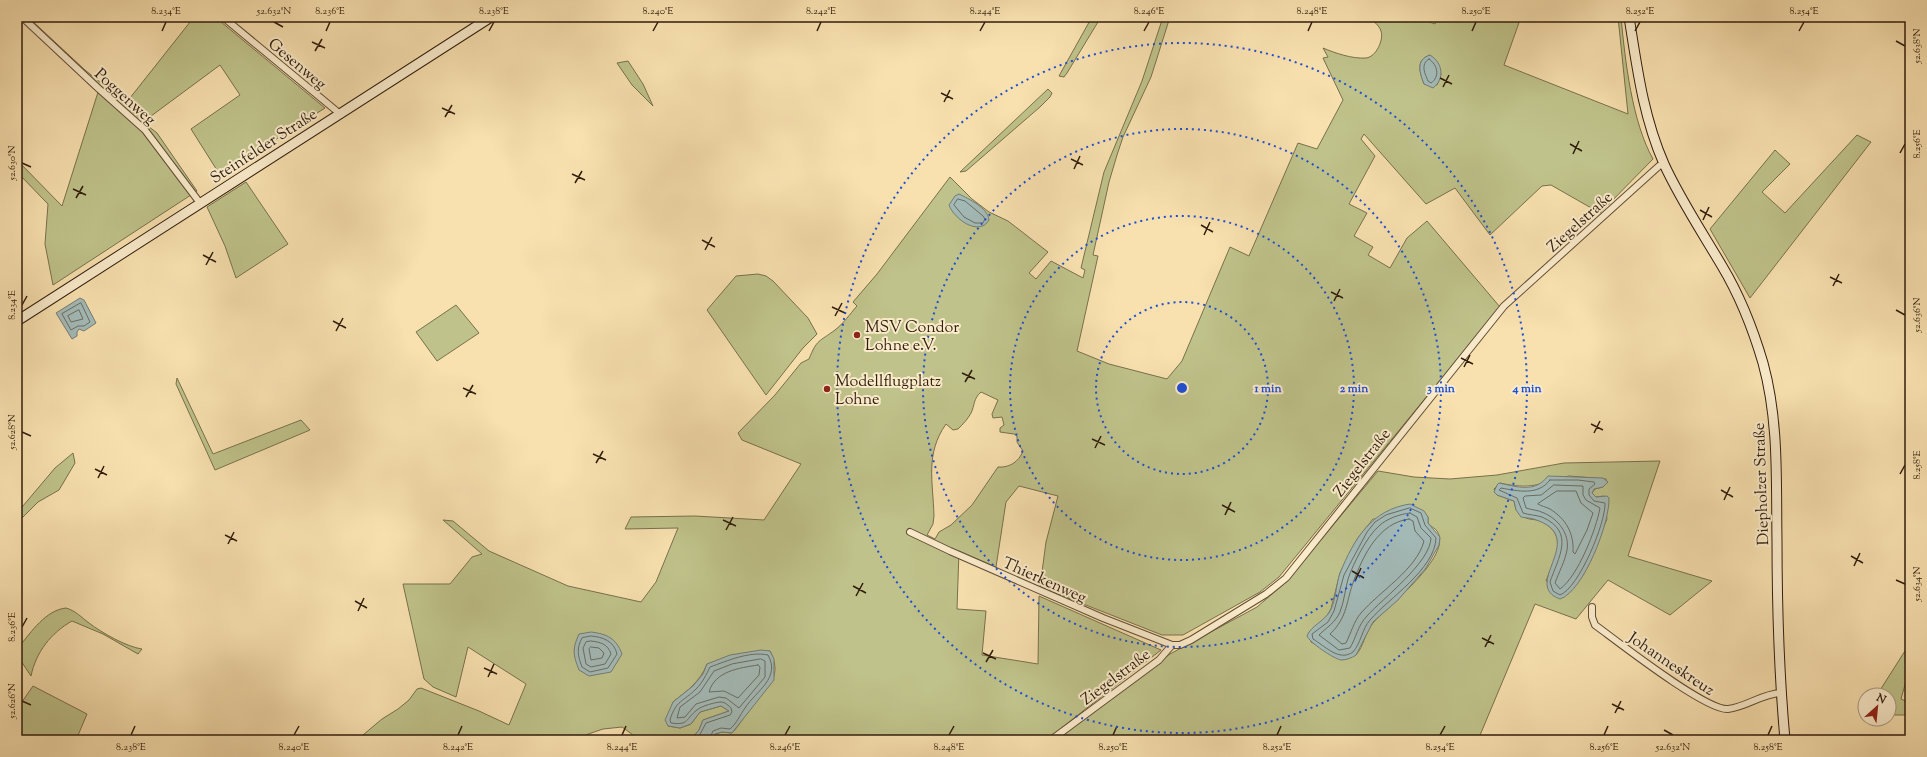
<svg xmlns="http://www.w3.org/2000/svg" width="1927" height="757" font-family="'Sorts Mill Goudy',serif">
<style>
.green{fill:#bfc28a;stroke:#78704c;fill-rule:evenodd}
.water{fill:#a3bab7;stroke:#757b73}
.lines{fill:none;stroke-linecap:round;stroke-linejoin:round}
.shore{stroke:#6a6c62;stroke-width:1}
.minor-casing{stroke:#624e36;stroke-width:8}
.secondary-casing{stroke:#301d0d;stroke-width:11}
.minor{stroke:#faebcb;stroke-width:6}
.secondary{stroke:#faebcb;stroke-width:9}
.ticks{fill:none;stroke:#301d0d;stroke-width:1.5}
.ring{fill:none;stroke:#1d4ed8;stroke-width:2;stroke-dasharray:2 4}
.poi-dot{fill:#8f2418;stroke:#faebcb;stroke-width:1.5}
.labels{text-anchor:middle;stroke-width:4;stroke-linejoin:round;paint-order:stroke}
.street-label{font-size:16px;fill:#301d0d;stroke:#faebcb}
.poi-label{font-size:16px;fill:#301d0d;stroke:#faebcb;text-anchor:start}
.centre{fill:#1d4ed8;stroke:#faebcb;stroke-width:2}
.ring-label{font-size:12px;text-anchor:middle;font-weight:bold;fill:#1d4ed8;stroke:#faebcb;stroke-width:4;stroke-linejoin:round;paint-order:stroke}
.neatline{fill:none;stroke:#301d0d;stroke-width:1.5}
.ticks-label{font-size:10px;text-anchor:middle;fill:#301d0d}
</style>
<rect width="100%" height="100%" fill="#f8e0af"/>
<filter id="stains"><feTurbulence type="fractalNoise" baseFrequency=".005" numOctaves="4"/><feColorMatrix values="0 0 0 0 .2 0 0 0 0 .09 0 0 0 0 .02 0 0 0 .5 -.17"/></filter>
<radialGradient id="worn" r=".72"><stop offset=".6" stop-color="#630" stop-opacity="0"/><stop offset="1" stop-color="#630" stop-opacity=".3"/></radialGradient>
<!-- green -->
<g class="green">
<path d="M22,17H28L85,70L126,103L194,17H215L325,108L220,175L191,129L240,95L220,65L143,122L157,133L197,191L53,285L45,244L48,204L17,172V160L62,206L99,89Z"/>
<path d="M1092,17H1101L1067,73L1064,77L1059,76Z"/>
<path d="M1163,17H1170L1151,77L1123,137L1117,155L1109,182L1093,255L1098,256L1077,351L1109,364L1167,379L1182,361L1230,247L1249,256L1298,143L1317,149L1343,100L1323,58L1328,57L1323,48C1335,53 1352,59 1366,58C1376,57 1384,40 1381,31C1379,25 1373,21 1369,17H1416L1435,24L1438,17H1521L1504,65L1628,114L1618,17H1621C1625,60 1632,122 1653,159L1600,213L1551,185L1542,186L1490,235L1455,188L1426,204L1364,134L1361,139L1375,156L1349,204L1367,213L1354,236L1373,247L1368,255L1390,268L1407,238L1427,221L1500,307L1279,577L1260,592L1183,635H1162L1040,587L1046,542L1058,496L1019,486L1006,502L996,567L959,551L957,609L986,611L982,655L1038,664L1039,596L1161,650L1046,740H713L715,734L722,732L732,733C739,726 743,718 748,710C763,688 785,681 770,651L707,664C700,682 687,691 673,702L668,726L680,728L691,724L700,712L721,706L729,711L703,720L699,730L693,737V740H640L622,727L603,729L571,740H357L382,719L398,709L409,700L417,689L421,688L479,711L509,725L526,684L468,647L456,697L433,687L424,679L403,584H450L472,557L482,554L443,520L453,521L489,551L568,586L641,602L656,582L678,528L625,529L631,517L695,516L764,520L801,464L742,440L738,433L775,395L801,363L809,359C817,339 819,342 835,330C843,324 850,314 857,306L853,302L877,274L950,177L972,199L989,212L1008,221L1048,252L1029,273L1036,279L1051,261L1083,278L1085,270L1081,268L1104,172L1142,81ZM1430,55L1441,74L1437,85L1424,84C1420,73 1415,60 1430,55ZM981,392L998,400L992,414L993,418L1002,417L1004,425L1000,428V432L1014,434L1017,436V442L1023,451C1019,462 1009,468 998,467L972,505L951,525L939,532L935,539L927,535L933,524L934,516C933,481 925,454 946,424L953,430L958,429C963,424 968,419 971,413C975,405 973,399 981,392Z"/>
<path d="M628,61L643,84L653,106L632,85L617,63Z"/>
<path d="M1048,89L1052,93L1050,97L1040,107L966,171L960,172Z"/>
<path d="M1857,135L1871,142L1750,298L1710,229L1775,150L1790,164L1762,192L1785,213Z"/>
<path d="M246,182L288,244L236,278L225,246L207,207Z"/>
<path d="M758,274L766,276L773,281L808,318L817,334L803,348L766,395L707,310L736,276Z"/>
<path d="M456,305L479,333L437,361L416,332Z"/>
<path d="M177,378L213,454L301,420L310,430L215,470L176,384Z"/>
<path d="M73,453L75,463L59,490L38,502L17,523V513L55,468Z"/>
<path d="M1660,461L1628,556L1712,581L1670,615L1608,580L1576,619L1535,604L1478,740H1056L1170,654L1257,607L1285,583L1378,471L1414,477L1450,479L1497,475L1564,463ZM1569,476L1606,479L1607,482L1603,487L1595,489L1592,493L1596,497L1604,496L1607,519L1583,575L1546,581C1554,559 1570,536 1541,521C1536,519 1530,520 1526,518C1522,516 1519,512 1516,510L1514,501L1497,495L1494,489L1500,483C1531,490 1539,484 1569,476ZM1428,517V523C1431,527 1435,528 1437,531C1454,556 1386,607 1373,623C1365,632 1364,646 1356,655L1318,646L1311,642L1309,632L1325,619L1331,609L1340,573L1358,538L1373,519Z"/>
<path d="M66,608C76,611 81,617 89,623C102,633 127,647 142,649L138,654L103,634L72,621C51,633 36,652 31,676L17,655V646L19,647C31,632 46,610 66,608Z"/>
<path d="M1910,643V667L1901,699L1910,703V715H1889V695H1877Z"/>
<path d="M33,686L87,714L76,740H17V709Z"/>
</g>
<!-- water -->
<g class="water">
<path d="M1430,55C1443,63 1445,79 1433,88L1424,84C1420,73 1415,60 1430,55Z"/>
<path d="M959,194C969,199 988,208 989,220C979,237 954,219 949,205L955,196Z"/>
<path d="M80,298L84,300L96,323L84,331L79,329L77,332V336L72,339L56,313Z"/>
<path d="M1548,476L1603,478L1608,482L1603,487L1594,489L1592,493L1596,497L1607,496L1609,498C1610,522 1584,591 1560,599C1521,585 1587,540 1539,521C1533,518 1527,518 1521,517L1516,510L1514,501L1497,495L1494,492L1497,485L1499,483C1518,487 1535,493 1548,476Z"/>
<path d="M1410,504L1424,511L1428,517V523L1440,537L1439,545L1426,568L1398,600L1373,622L1356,655C1352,658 1346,660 1341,660C1334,659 1309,642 1307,636C1311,625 1326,621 1331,609C1336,598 1336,585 1340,573C1354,539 1371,510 1410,504Z"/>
<path d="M591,632C607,634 616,638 622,654L611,672L589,676L579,670C573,655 572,649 579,634Z"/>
<path d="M761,650L770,651L774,659V680L732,733L722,732L715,734L713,740H693V737L699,730L703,720L729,711L721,706L700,712L691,724L680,728L668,726L665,720L673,702L693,686L703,674L707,664L730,655Z"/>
</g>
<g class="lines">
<!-- shore -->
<g class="shore">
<path d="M1429,59C1438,65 1440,77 1431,83L1428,81C1425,74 1420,64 1429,59Z"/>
<path d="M958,199L965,201L983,216L985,219L983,223H975L964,217L954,205Z"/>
<path d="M81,303L90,322L84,326H78L71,330L62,314Z"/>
<path d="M79,310L83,319L71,322L68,316Z"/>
<path d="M1550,480H1578L1594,482L1595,484L1589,489V495L1594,501L1605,503C1606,522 1579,588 1560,595L1553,591L1550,582C1558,558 1576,532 1542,517C1536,515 1529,515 1523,513L1517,498L1499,490L1501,488C1518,491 1538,496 1550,480Z"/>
<path d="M1554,485L1583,486V495L1586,500L1600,508C1596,530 1578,576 1560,589L1555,583C1559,572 1565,561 1567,550C1570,534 1558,519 1544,513C1538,510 1532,510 1526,508L1523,498L1525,496L1541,495Z"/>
<path d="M1557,491H1576L1581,503L1593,513L1587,530L1575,554L1573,552C1574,533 1566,519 1550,509C1546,507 1541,506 1538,504Z"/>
<path d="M1410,508L1421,513L1425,525L1436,538C1435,569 1389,598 1370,620C1362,629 1361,643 1353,652C1339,662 1325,646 1313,639L1312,634L1328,622L1334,611L1344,575L1367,532L1375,522L1386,515Z"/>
<path d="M1410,513L1417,517L1421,528L1431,538C1430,563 1383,598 1367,616C1358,625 1356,638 1350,648L1339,650L1319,635C1327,627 1335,623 1340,612C1344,602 1345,590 1348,579C1353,564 1367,536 1379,526C1386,519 1400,514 1410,513Z"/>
<path d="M1409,519L1413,521L1415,531L1424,541C1417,569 1379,592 1361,613C1354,621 1351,633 1346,643L1342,644L1330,634C1348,617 1346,601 1354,580C1364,554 1379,523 1409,519Z"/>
<path d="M591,636C603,637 614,641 617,654L608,668L590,672L582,667C578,656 576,649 582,638Z"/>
<path d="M591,641C600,642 608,644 611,654L605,664L591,667L586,664L583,648L586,642Z"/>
<path d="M591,647L599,648L604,653L602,658L591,660L589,649Z"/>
<path d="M761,659L765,661V677L739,708L726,698L719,697L696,704L685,717L677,718L680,707L700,692L714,671L732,664Z"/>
<path d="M758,665L760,667L759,675L738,698L724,691L709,692C715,671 739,668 758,665Z"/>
<path d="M697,740L706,723L730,715L732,712L731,708C729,706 725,702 721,702C716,702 701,706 697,710C686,718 689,726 671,723L670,720C676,700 683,702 696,689C703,682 706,675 710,667C727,661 749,651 768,655C781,678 756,691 745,708C740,715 737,723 730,729L721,728L713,731L709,740"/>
</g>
<defs>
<g id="minor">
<path d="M22,17L99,89L145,130L200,203"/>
<path d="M223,17L339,113"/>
<path d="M910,532L950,551L1103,618L1172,645"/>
<path d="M1592,607V617L1595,625C1617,641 1706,711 1728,709C1746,707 1762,694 1780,693"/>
<path d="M1051,740L1159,660L1172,645H1180L1191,640L1266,594L1286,578L1504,306L1659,166L1664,164"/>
</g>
<g id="secondary">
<path d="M1629,17C1637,67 1643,116 1664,164C1680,199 1702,232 1722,266C1740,296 1753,329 1763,363C1779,421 1776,480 1777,540C1777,607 1779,673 1785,740"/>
<path d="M17,321L491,17"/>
</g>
</defs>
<!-- minor casing -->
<use href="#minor" class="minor-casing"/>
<!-- secondary casing -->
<use href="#secondary" class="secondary-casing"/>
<!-- minor -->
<use href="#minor" class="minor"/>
<!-- secondary -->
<use href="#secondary" class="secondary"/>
</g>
<!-- ticks -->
<path class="ticks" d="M274,22L283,27M162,31L166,22M326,31L330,22M489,31L494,22M653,31L658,22M817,31L821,22M980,31L985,22M1144,31L1149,22M1308,31L1312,22M1472,31L1476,22M1635,31L1640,22M1799,31L1804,22M1896,41L1905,46M312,42L325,48M315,51L322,39M1440,78L1452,84M1443,87L1449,75M941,93L953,99M944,102L950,90M442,108L455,114M445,117L452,105M1570,144L1582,151M1900,153L1905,144M1573,154L1579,141M1071,159L1083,165M22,163L31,167M1074,169L1080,156M572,174L585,180M575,183L582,171M73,189L86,195M76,198L83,186M1700,210L1712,217M1703,220L1709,207M1201,225L1213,232M1204,235L1210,222M702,240L715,247M705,250L712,237M203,255L216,262M206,265L213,252M1830,277L1842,283M1833,286L1839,274M1331,292L1343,298M1334,301L1340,289M22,305L27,296M832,307L845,313M1896,310L1905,315M835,316L842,303M333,321L346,328M336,331L343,318M1461,358L1473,364M1464,367L1470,355M962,373L975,379M965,382L972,370M463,388L476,394M466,397L473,385M1591,424L1603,430M22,432L31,436M1594,433L1600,421M1092,439L1105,445M1095,448L1101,436M593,454L606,460M596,463L603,451M95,469L107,475M1900,474L1905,465M98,478L104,466M1721,490L1733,497M1724,500L1730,487M1222,505L1235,512M1225,515L1231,502M723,520L736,526M726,530L733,517M225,535L237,541M228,544L234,532M1851,556L1863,563M1854,566L1860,553M1352,571L1364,578M1896,580L1905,584M1355,581L1361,568M853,586L866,593M856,596L863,583M355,601L367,608M358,611L364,598M22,627L27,618M1482,638L1494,644M1485,647L1491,635M983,653L996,659M986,662L993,650M484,668L497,674M488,677L494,664M22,701L31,705M1612,704L1624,710M1615,713L1621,701M1664,730L1673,735M131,735L135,726M294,735L299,726M458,735L462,726M622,735L626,726M785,735L790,726M949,735L954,726M1113,735L1117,726M1277,735L1281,726M1440,735L1445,726M1604,735L1608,726M1768,735L1772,726"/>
<!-- distance rings -->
<g class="ring">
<circle cx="1182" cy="388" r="86"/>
<circle cx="1182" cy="388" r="172"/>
<circle cx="1182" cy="388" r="259"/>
<circle cx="1182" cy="388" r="345"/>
</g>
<!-- markers -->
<g class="poi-dot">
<circle cx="857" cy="335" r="4"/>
<circle cx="827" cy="389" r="4"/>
</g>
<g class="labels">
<!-- street labels -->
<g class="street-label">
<text transform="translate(298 63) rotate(40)" y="6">Gesenweg</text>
<text transform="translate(126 96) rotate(42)" y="6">Poggenweg</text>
<text transform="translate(263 145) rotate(-33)" y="6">Steinfelder Straße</text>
<text transform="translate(1579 221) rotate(-42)" y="6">Ziegelstraße</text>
<text transform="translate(1361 462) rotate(-52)" y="6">Ziegelstraße</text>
<text transform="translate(1760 484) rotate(-92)" y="6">Diepholzer Straße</text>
<text transform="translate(1045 579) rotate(24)" y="6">Thierkenweg</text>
<text transform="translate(1672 663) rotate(34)" y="6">Johanneskreuz</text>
<text transform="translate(1115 676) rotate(-37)" y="6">Ziegelstraße</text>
</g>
<!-- poi labels -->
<g class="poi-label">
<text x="865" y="332">MSV Condor<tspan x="865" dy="18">Lohne e.V.</tspan></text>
<text x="835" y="386">Modellflugplatz<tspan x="835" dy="18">Lohne</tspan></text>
</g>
</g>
<circle cx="1182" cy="388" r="6" class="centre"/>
<g class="ring-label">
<text x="1268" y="392">1 min</text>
<text x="1354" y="392">2 min</text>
<text x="1441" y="392">3 min</text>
<text x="1527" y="392">4 min</text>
</g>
<!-- margin -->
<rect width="1927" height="757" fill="none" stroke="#f8e0af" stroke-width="44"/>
<!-- north arrow -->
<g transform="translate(1877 707) rotate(27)"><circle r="19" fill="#faebcb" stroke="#a9997f"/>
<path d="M0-3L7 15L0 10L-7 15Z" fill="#8f2418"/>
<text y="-6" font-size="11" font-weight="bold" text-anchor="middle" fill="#301d0d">N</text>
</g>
<rect x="22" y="22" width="1883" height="713" class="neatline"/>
<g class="ticks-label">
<text x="166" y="14">8.234°E</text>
<text x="274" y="14">52.632°N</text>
<text x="330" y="14">8.236°E</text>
<text x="494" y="14">8.238°E</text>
<text x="658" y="14">8.240°E</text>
<text x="821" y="14">8.242°E</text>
<text x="985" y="14">8.244°E</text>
<text x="1149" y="14">8.246°E</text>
<text x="1312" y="14">8.248°E</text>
<text x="1476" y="14">8.250°E</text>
<text x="1640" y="14">8.252°E</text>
<text x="1804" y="14">8.254°E</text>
<text transform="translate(1916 46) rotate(-90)" y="4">52.638°N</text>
<text transform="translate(1916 144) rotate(-90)" y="4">8.256°E</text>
<text transform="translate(11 163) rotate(-90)" y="4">52.630°N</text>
<text transform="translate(11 305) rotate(-90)" y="4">8.234°E</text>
<text transform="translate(1916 315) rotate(-90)" y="4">52.636°N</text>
<text transform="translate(11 432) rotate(-90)" y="4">52.628°N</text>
<text transform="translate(1916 465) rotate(-90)" y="4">8.258°E</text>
<text transform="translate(1916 584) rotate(-90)" y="4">52.634°N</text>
<text transform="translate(11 627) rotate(-90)" y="4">8.236°E</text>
<text transform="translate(11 701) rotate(-90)" y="4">52.626°N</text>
<text x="131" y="750">8.238°E</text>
<text x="294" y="750">8.240°E</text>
<text x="458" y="750">8.242°E</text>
<text x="622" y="750">8.244°E</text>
<text x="785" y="750">8.246°E</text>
<text x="949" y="750">8.248°E</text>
<text x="1113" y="750">8.250°E</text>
<text x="1277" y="750">8.252°E</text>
<text x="1440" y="750">8.254°E</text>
<text x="1604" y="750">8.256°E</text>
<text x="1673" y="750">52.632°N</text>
<text x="1768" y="750">8.258°E</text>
</g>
<rect width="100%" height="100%" filter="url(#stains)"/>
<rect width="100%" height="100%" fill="url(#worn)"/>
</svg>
